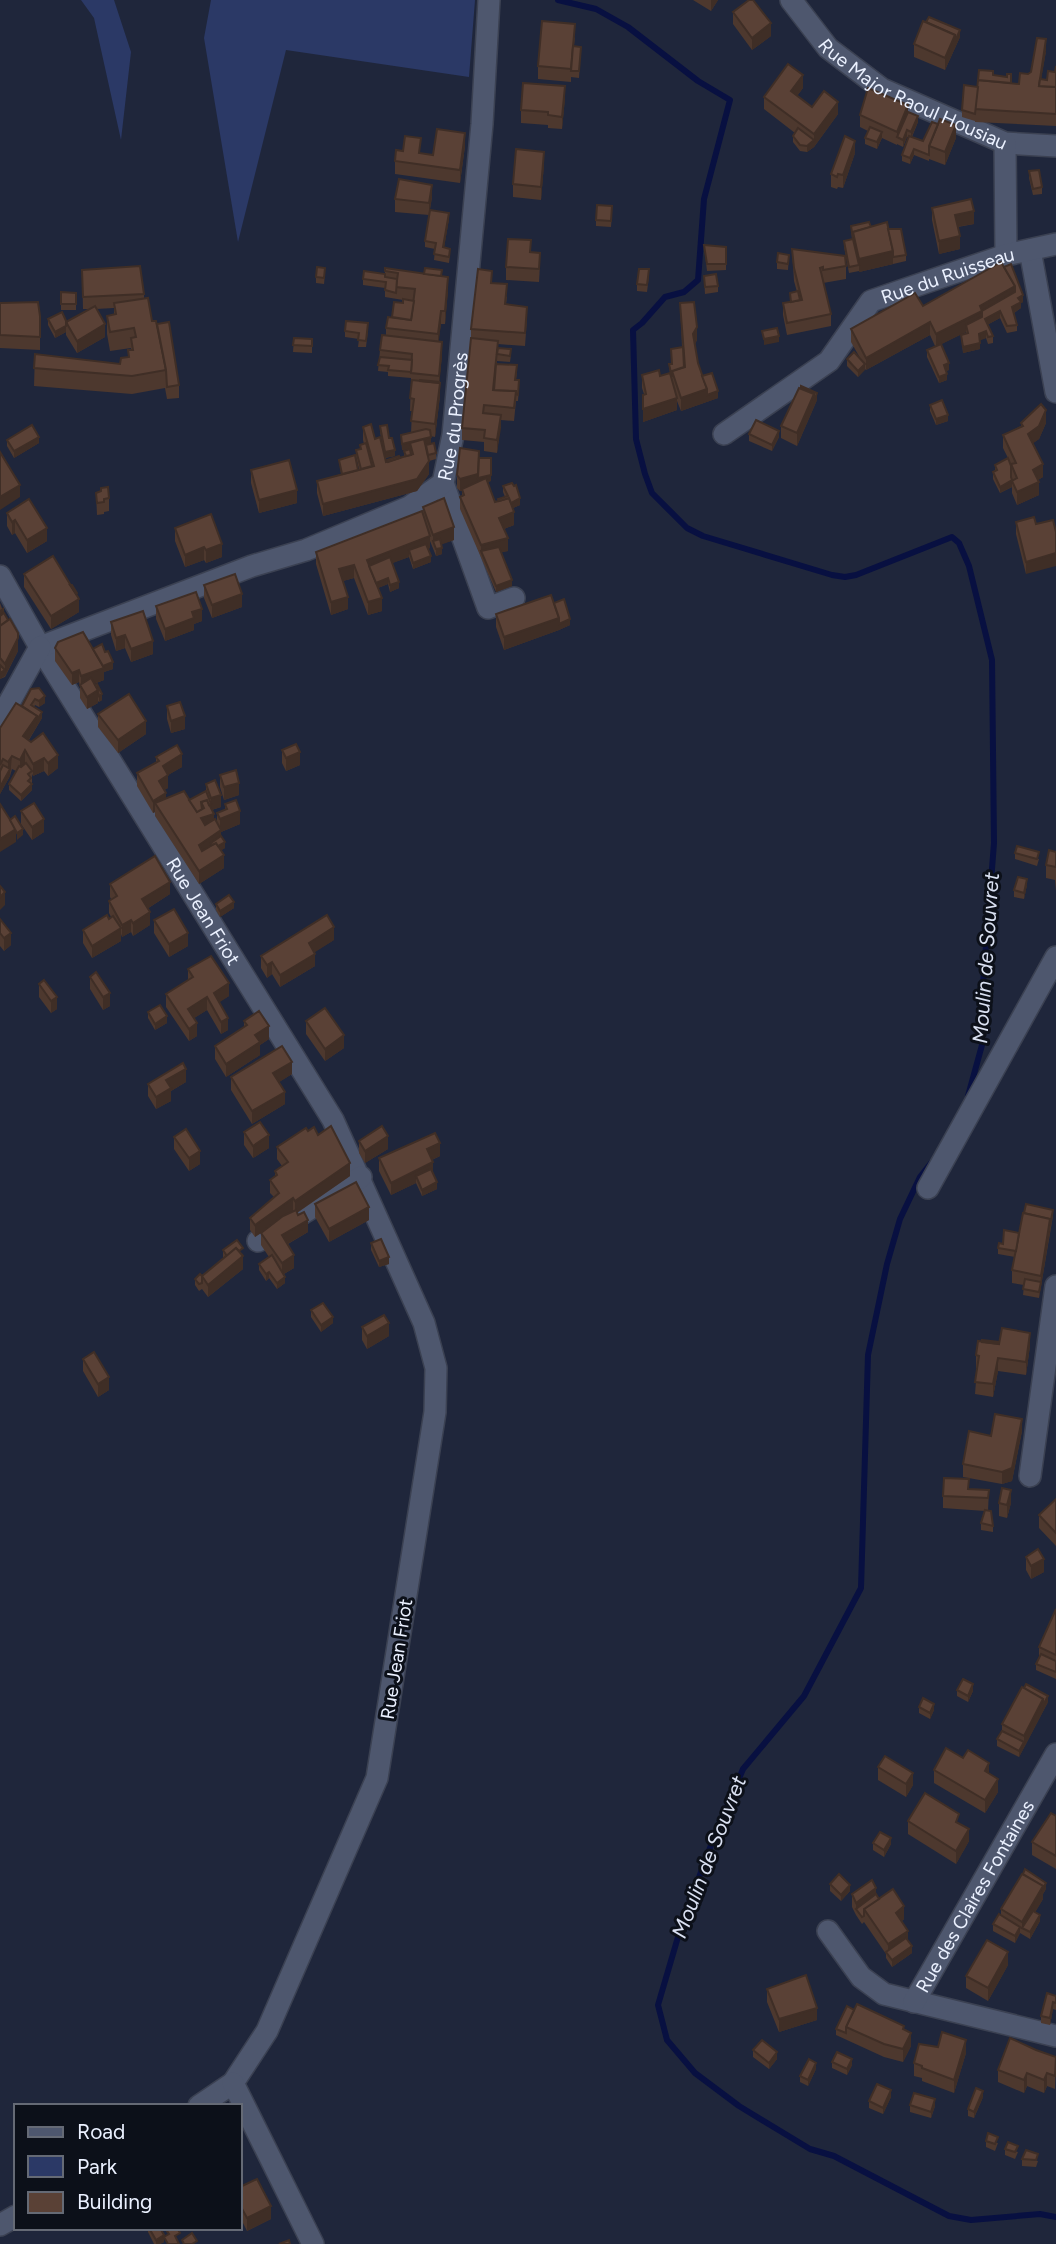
<svg xmlns="http://www.w3.org/2000/svg" width="1056" height="2244" viewBox="0 0 1056 2244" font-family="Figtree,sans-serif">
  <style>
    .green { fill: #2b3966 }
    .lines { fill: none; stroke-linecap: round; stroke-linejoin: round }
    .stream { stroke: #081041; stroke-width: 6 }
    .minor-casing { stroke: #3b4152; stroke-width: 24 }
    .minor { stroke: #4e576e; stroke-width: 21 }
    .wall { fill: #4d382e }
    .shaded-wall { fill: #3f2e26 }
    .building { fill: #5a4136; stroke: #3f2e26; stroke-width: 2 }
    .labels { text-anchor: middle; stroke-width: 6; stroke-linejoin: round; paint-order: stroke }
    .street-label { font-size: 19px; fill: #ebf1ff; stroke: #0c1019 }
    .water-label { font-size: 21px; font-style: italic; fill: #dae1f2; stroke: #0c1019 }
  </style>
  <rect width="100%" height="100%" fill="#1f263b"/>
  <!-- green -->
  <g class="green">
    <polygon points="81,0 114,0 131,52 121,140 94,18"/>
    <polygon points="211,0 475,0 469,77 286,50 238,242 204,38"/>
  </g>
  <g class="lines">
    <!-- stream -->
    <g class="stream">
      <polyline points="558,0 596,9 628,27 698,81 730,100 704,199 698,280 684,292 665,297 642,323 633,330 636,439 645,474 652,493 687,528 703,536 832,575 845,577 856,575 952,537 959,543 969,566 992,660 994,843 982,997 982,1045 968,1096"/>
      <polyline points="931,1163 920,1177 900,1219 887,1264 868,1355 861,1588 804,1696 743,1769 713,1840 683,1920 658,2005 667,2040 695,2073 739,2106 810,2149 834,2156 949,2216 971,2220 1040,2214 1056,2217"/>
    </g>
    <!-- minor casing -->
    <g class="minor-casing">
      <g id="minor">
        <path id="s1" d="M 791,0 L 828,48 L 882,89 L 1005,143 L 1056,146"/>
        <polyline points="1005,143 1006,255"/>
        <polyline points="1030,250 1056,392"/>
        <path id="s2" d="M 724,434 L 829,361 L 871,301 L 1006,255 L 1056,244"/>
        <polyline points="443,483 488,608 514,598"/>
        <path id="s3" d="M 0,576 L 40,647 L 333,1120 L 424,1323 L 436,1368 L 435,1412 L 377,1778 L 267,2031 L 233,2083 L 199,2106"/>
        <path id="s4" d="M 40,647 L 252,566 L 306,550 L 409,507 L 443,483 L 453,435 L 482,124 L 489,0"/>
        <polyline points="0,719 40,647"/>
        <polyline points="928,1188 1056,957"/>
        <polyline points="258,1241 361,1177"/>
        <polyline points="1030,1476 1056,1286"/>
        <polyline points="828,1931 861,1977 884,1994 1056,2036"/>
        <path id="s5" d="M 914,2002 L 1056,1754"/>
        <polyline points="233,2083 313,2244"/>
        <polyline points="0,2225 16,2216"/>
      </g>
    </g>
    <!-- minor -->
    <use href="#minor" class="minor"/>
  </g>
  <!-- wall -->
  <g class="wall">
    <polygon points="693,0 718,0 711,11"/>
    <polygon points="733,12 771,36 752,50 733,24"/>
    <polygon points="575,37 574,46 581,47 579,78 571,77 571,82 538,79 538,66"/>
    <polygon points="960,37 945,70 914,57 914,44"/>
    <polygon points="1046,51 1041,79 1047,80 1055,72 1056,66 1056,126 975,122 975,121 962,117 962,110 978,87 993,75 1011,83 1019,84 1031,72"/>
    <polygon points="803,88 797,96 812,107 838,114 814,147 807,152 800,151 793,142 793,136 795,133 764,109 764,97"/>
    <polygon points="565,98 562,129 548,128 548,125 521,123 521,110"/>
    <polygon points="908,112 918,122 912,137 923,141 956,138 945,165 929,159 929,161 914,155 910,164 902,161 902,155 909,137 907,137 903,147 897,144 897,145 882,138 877,149 865,144 865,138 868,131 860,127 860,115"/>
    <polygon points="465,146 460,183 395,174 395,161 421,154 433,155"/>
    <polygon points="855,153 843,188 838,187 837,189 831,187 831,174"/>
    <polygon points="544,164 541,200 513,197 513,184"/>
    <polygon points="1029,171 1042,187 1042,194 1033,195 1029,178"/>
    <polygon points="432,197 429,215 395,212 395,199"/>
    <polygon points="932,208 974,224 958,227 960,249 939,254 932,220"/>
    <polygon points="612,213 611,227 596,226 596,220"/>
    <polygon points="449,219 444,247 450,255 449,263 434,260 435,249 425,247 425,241"/>
    <polygon points="851,226 888,229 906,255 906,261 859,272 859,271 849,273 844,247 844,241 852,239"/>
    <polygon points="704,245 726,247 726,270 707,271"/>
    <polygon points="792,249 846,266 846,279 823,283 831,314 831,326 787,335 783,315 783,303 790,302 790,293 797,292 794,281"/>
    <polygon points="789,255 788,270 777,269 777,262"/>
    <polygon points="540,265 539,282 506,280 506,267"/>
    <polygon points="385,268 442,276 448,290 445,324 441,324 438,342 442,355 439,383 440,396 435,437 430,436 431,444 436,453 436,459 429,461 429,474 417,491 323,516 317,493 317,481 341,474 339,460 358,470 359,469 356,457 356,450 360,449 360,445 364,444 363,440 363,427 375,439 384,453 380,432 380,426 389,438 395,456 385,458 386,462 387,462 387,460 404,457 404,451 410,449 402,450 401,435 411,433 412,411 410,411 411,378 388,376 388,372 378,371 380,350 386,335 386,328 392,317 403,303 403,300 385,297 385,288 363,285 363,279 385,274"/>
    <polygon points="82,270 144,294 144,299 152,321 179,385 179,398 167,399 165,388 132,394 34,386 35,354 120,364 128,357 131,350 131,348 110,351 107,334 107,316 114,314 114,308 96,309 105,337 77,353 66,335 66,332 55,338 48,325 48,319 67,322 89,309 83,309"/>
    <polygon points="325,274 324,284 316,283 316,277"/>
    <polygon points="649,276 647,292 637,291 637,284"/>
    <polygon points="704,276 718,286 718,292 705,294"/>
    <polygon points="492,283 507,297 506,304 527,319 525,346 498,344 498,348 511,355 510,362 497,361 497,364 517,372 516,380 519,387 518,401 516,401 514,421 501,420 497,453 484,451 484,442 462,440 462,428 471,338 471,329"/>
    <polygon points="61,292 76,293 76,310 61,310"/>
    <polygon points="1023,302 1021,303 1021,308 1014,313 1017,325 1017,331 1007,333 1000,318 987,325 993,336 993,343 988,344 986,338 979,340 980,349 963,353 961,335 966,334 966,332 941,344 949,370 946,371 947,380 939,383 927,357 927,350 935,346 930,335 866,370 865,369 858,377 847,366 847,359 860,358 851,342 851,329 923,306"/>
    <polygon points="0,303 40,316 40,350 0,348"/>
    <polygon points="680,303 697,340 695,344 698,363 702,376 718,398 681,411 677,401 677,410 643,422 644,394 642,388 642,375 660,376 670,374 669,364 672,364 671,349 682,347"/>
    <polygon points="368,330 366,347 358,347 359,339 345,337 345,331"/>
    <polygon points="294,338 312,345 312,353 293,352"/>
    <polygon points="817,400 797,446 781,438 781,426"/>
    <polygon points="930,405 948,421 936,425 930,411"/>
    <polygon points="1021,423 1046,423 1039,439 1033,443 1043,477 1038,480 1039,495 1017,505 1012,493 1012,487 1000,493 993,479 993,472 995,471 995,465 1008,458 1003,448 1003,435 1021,426"/>
    <polygon points="749,434 779,437 772,451 749,441"/>
    <polygon points="7,440 39,443 14,458 7,446"/>
    <polygon points="479,458 491,481 488,482 495,502 498,501 498,499 505,497 503,492 503,486 520,505 513,508 514,525 504,529 508,551 501,552 512,586 496,592 460,509 460,497 462,496 462,491 460,491 457,488 457,475"/>
    <polygon points="251,470 297,503 259,513 251,483"/>
    <polygon points="96,493 109,498 109,511 104,512 104,514 97,515"/>
    <polygon points="423,507 454,540 441,544 442,554 436,556 430,541 430,548 428,549 431,562 413,569 409,557 392,563 399,588 390,592 388,584 378,588 382,611 368,615 354,578 343,581 348,609 331,615 316,564 316,552 423,514"/>
    <polygon points="7,513 47,541 27,553 15,533 12,535 7,526"/>
    <polygon points="1016,522 1036,524 1026,574 1016,534"/>
    <polygon points="175,528 222,557 206,563 204,560 185,567 175,541"/>
    <polygon points="24,574 77,597 79,612 51,629 24,587"/>
    <polygon points="204,585 242,607 212,618 204,598"/>
    <polygon points="0,603 18,651 5,677 0,679"/>
    <polygon points="554,603 570,625 559,630 504,650 496,627 496,614"/>
    <polygon points="156,606 202,621 194,624 194,630 165,641 156,619"/>
    <polygon points="111,622 153,654 131,662 125,648 116,651 111,635"/>
    <polygon points="55,648 93,649 113,669 104,672 104,680 94,684 102,700 99,702 98,701 98,703 87,709 80,698 80,687 79,682 72,685 55,661"/>
    <polygon points="31,689 45,703 39,707 35,705 34,707 42,718 29,740 58,768 48,776 44,771 33,776 32,774 32,790 21,801 9,790 9,784 16,771 12,769 10,776 0,794 0,728 22,706"/>
    <polygon points="167,706 185,729 171,733 167,719"/>
    <polygon points="98,714 146,734 118,753 98,727"/>
    <polygon points="282,750 300,765 286,771 282,763"/>
    <polygon points="156,757 182,767 168,775 168,788 164,790 166,799 189,800 206,791 206,784 221,807 212,810 214,820 217,824 217,813 225,810 225,804 240,824 221,832 221,836 225,848 221,850 224,868 199,884 155,816 155,812 153,813 137,786 137,773 156,762"/>
    <polygon points="220,775 239,795 224,800 220,787"/>
    <polygon points="21,811 44,832 32,840 21,824"/>
    <polygon points="1056,852 1056,891 1055,880 1046,878 1046,865"/>
    <polygon points="1015,853 1039,859 1037,866 1015,859"/>
    <polygon points="110,884 170,894 147,909 150,925 133,936 131,932 122,937 121,934 121,941 92,958 83,943 83,930 111,917 109,913 109,901 111,899 110,897"/>
    <polygon points="1027,885 1024,899 1014,897 1014,890"/>
    <polygon points="216,904 234,908 220,917 216,910"/>
    <polygon points="0,919 11,945 4,951 0,946"/>
    <polygon points="154,920 188,946 169,957 154,933"/>
    <polygon points="334,940 314,952 315,966 280,987 272,974 267,978 261,968 261,956"/>
    <polygon points="188,969 229,996 219,1002 228,1030 221,1034 207,1010 194,1018 197,1036 189,1041 166,1007 166,994 188,980"/>
    <polygon points="90,977 110,1006 103,1010 90,989"/>
    <polygon points="44,980 57,1009 51,1013 39,997 39,984"/>
    <polygon points="148,1012 167,1023 155,1030 148,1018"/>
    <polygon points="244,1021 269,1039 260,1045 260,1055 226,1077 215,1059 215,1046 244,1027"/>
    <polygon points="306,1021 344,1048 325,1061 306,1034"/>
    <polygon points="292,1074 279,1082 285,1104 252,1124 231,1090 231,1077"/>
    <polygon points="186,1082 171,1091 171,1101 156,1109 148,1096 148,1084"/>
    <polygon points="308,1131 318,1135 350,1176 297,1213 308,1232 288,1244 294,1268 284,1274 285,1283 277,1289 269,1278 266,1281 259,1270 259,1264 269,1257 261,1245 261,1233 255,1237 250,1230 250,1218 274,1197 270,1193 270,1180 275,1176 275,1171 282,1166 277,1159 277,1147"/>
    <polygon points="244,1132 269,1148 253,1158 244,1145"/>
    <polygon points="174,1137 200,1164 189,1171 174,1149"/>
    <polygon points="359,1141 388,1149 365,1163 359,1153"/>
    <polygon points="440,1156 432,1160 433,1174 437,1189 422,1196 416,1183 391,1195 379,1171 379,1158"/>
    <polygon points="315,1204 369,1220 329,1242 315,1217"/>
    <polygon points="1053,1216 1039,1298 1023,1295 1024,1285 1012,1283 1012,1270 1015,1257 998,1254 998,1248 1019,1233"/>
    <polygon points="371,1243 389,1264 379,1267 371,1250"/>
    <polygon points="223,1250 243,1254 242,1255 243,1269 208,1297 202,1289 199,1291 195,1285 195,1279 202,1276 224,1258 223,1257"/>
    <polygon points="311,1310 333,1323 321,1332 311,1317"/>
    <polygon points="362,1327 389,1336 367,1349 362,1340"/>
    <polygon points="1030,1346 1026,1375 998,1371 993,1397 975,1394 977,1368 976,1368 976,1355"/>
    <polygon points="83,1359 109,1390 98,1397 83,1371"/>
    <polygon points="1022,1431 1012,1481 1002,1484 963,1477 963,1464"/>
    <polygon points="969,1489 989,1490 988,1511 993,1526 993,1532 981,1530 981,1523 985,1511 943,1508 943,1496"/>
    <polygon points="1056,1499 1056,1546 1039,1528 1039,1515"/>
    <polygon points="999,1503 1011,1503 1007,1518 999,1516"/>
    <polygon points="1026,1557 1044,1572 1031,1579 1026,1570"/>
    <polygon points="1056,1609 1056,1679 1036,1670 1036,1664 1039,1659 1039,1647"/>
    <polygon points="957,1690 973,1691 968,1702 957,1696"/>
    <polygon points="1048,1702 1019,1757 997,1746 997,1739 1002,1731 1002,1724"/>
    <polygon points="919,1707 934,1710 930,1719 919,1713"/>
    <polygon points="878,1767 913,1785 906,1797 878,1780"/>
    <polygon points="934,1770 989,1774 998,1792 985,1813 934,1783"/>
    <polygon points="925,1793 969,1841 956,1864 908,1834 908,1821"/>
    <polygon points="1056,1816 1056,1869 1032,1855 1032,1842"/>
    <polygon points="873,1843 891,1844 884,1857 873,1850"/>
    <polygon points="830,1884 850,1891 841,1901 830,1891"/>
    <polygon points="1046,1889 1043,1894 1043,1899 1035,1912 1040,1921 1030,1939 1020,1933 1015,1943 993,1931 993,1924 1001,1915 1001,1909"/>
    <polygon points="852,1894 876,1894 879,1899 904,1919 902,1921 912,1953 892,1967 886,1958 886,1954 864,1922 862,1924 856,1915 852,1907"/>
    <polygon points="1008,1965 988,2001 966,1988 966,1976"/>
    <polygon points="767,1989 817,2020 779,2032 767,2002"/>
    <polygon points="1056,1996 1056,2010 1053,2009 1050,2025 1041,2023 1041,2016"/>
    <polygon points="847,2006 904,2030 911,2046 903,2062 884,2057 836,2035 836,2029"/>
    <polygon points="938,2047 966,2053 954,2093 922,2081 922,2078 914,2076 914,2063"/>
    <polygon points="753,2050 777,2059 769,2069 753,2057"/>
    <polygon points="1056,2057 1055,2089 1047,2086 1044,2093 1027,2086 1024,2093 998,2082 998,2070"/>
    <polygon points="832,2062 852,2065 847,2075 832,2068"/>
    <polygon points="816,2069 808,2086 800,2082 800,2076"/>
    <polygon points="891,2097 883,2114 869,2108 869,2101"/>
    <polygon points="983,2097 974,2118 968,2116 968,2109"/>
    <polygon points="910,2105 935,2106 931,2118 910,2112"/>
    <polygon points="986,2141 998,2143 995,2151 986,2147"/>
    <polygon points="1005,2149 1018,2152 1015,2159 1005,2155"/>
    <polygon points="1022,2159 1038,2161 1036,2167 1022,2166"/>
    <polygon points="240,2187 271,2219 247,2231 240,2217"/>
    <polygon points="148,2228 160,2228 164,2242 160,2244 154,2244 148,2232"/>
  </g>
  <!-- shaded-wall -->
  <g class="shaded-wall">
    <polygon points="711,0 718,0 711,11"/>
    <polygon points="771,23 771,36 752,50 752,38"/>
    <polygon points="960,30 960,37 945,70 945,58 955,35"/>
    <polygon points="1046,39 1046,51 1039,93 1039,86"/>
    <polygon points="803,75 803,88 791,104 791,91"/>
    <polygon points="565,86 565,98 562,129 562,117"/>
    <polygon points="838,102 838,114 814,147 814,134"/>
    <polygon points="908,105 908,118 897,137 897,145 897,132"/>
    <polygon points="918,116 918,122 911,138 911,132"/>
    <polygon points="956,125 956,138 945,165 945,152"/>
    <polygon points="907,130 907,137 903,147 903,140"/>
    <polygon points="882,132 882,138 877,149 877,142"/>
    <polygon points="465,133 465,146 460,183 460,170"/>
    <polygon points="814,140 814,147 807,152 807,146"/>
    <polygon points="855,141 855,153 843,188 843,175"/>
    <polygon points="914,149 914,155 910,164 910,158"/>
    <polygon points="544,152 544,164 541,200 541,187"/>
    <polygon points="432,185 432,197 429,215 429,203"/>
    <polygon points="974,211 974,224 955,227 955,215"/>
    <polygon points="449,213 449,219 443,254 443,247"/>
    <polygon points="960,236 960,249 939,254 939,241"/>
    <polygon points="893,251 893,264 859,272 859,259"/>
    <polygon points="448,277 448,290 445,324 445,311"/>
    <polygon points="1015,286 1015,298 966,325 966,332 936,347 936,334 980,306"/>
    <polygon points="1023,295 1023,302 1021,303 1021,308 1012,314 1012,307 1018,298"/>
    <polygon points="441,311 441,324 438,347 438,334"/>
    <polygon points="1000,311 1000,318 985,326 985,319"/>
    <polygon points="930,322 930,335 866,370 866,358"/>
    <polygon points="105,324 105,337 77,353 77,341"/>
    <polygon points="66,326 66,332 55,338 55,332"/>
    <polygon points="697,327 697,340 693,347 693,334"/>
    <polygon points="986,331 986,338 979,341 979,334"/>
    <polygon points="779,336 779,342 764,345 764,339"/>
    <polygon points="442,342 442,355 439,388 439,376"/>
    <polygon points="980,343 980,349 963,353 963,347"/>
    <polygon points="949,363 949,370 944,372 944,365"/>
    <polygon points="865,364 865,370 858,377 858,371"/>
    <polygon points="947,374 947,380 939,383 939,377"/>
    <polygon points="440,383 440,396 435,437 435,424"/>
    <polygon points="707,389 718,391 718,398 681,411 681,398"/>
    <polygon points="817,393 817,400 797,446 797,433 814,394"/>
    <polygon points="677,398 677,410 643,422 643,409"/>
    <polygon points="1046,410 1046,423 1039,439 1028,447 1028,434"/>
    <polygon points="501,415 501,428 497,453 497,440"/>
    <polygon points="948,415 948,421 936,425 936,419"/>
    <polygon points="779,431 779,437 772,451 772,445"/>
    <polygon points="39,437 39,443 14,458 14,451"/>
    <polygon points="431,437 431,444 411,448 410,443 410,449 402,450 402,444"/>
    <polygon points="395,450 395,456 385,458 385,452"/>
    <polygon points="479,451 478,478 491,475 491,481 478,484 478,487 460,491 460,479"/>
    <polygon points="429,461 429,474 417,491 323,516 323,504"/>
    <polygon points="1043,464 1043,477 1033,483 1033,470"/>
    <polygon points="1012,481 1012,487 1000,493 1000,487"/>
    <polygon points="1039,482 1039,495 1017,505 1017,492"/>
    <polygon points="20,485 20,497 0,510 0,497"/>
    <polygon points="297,490 297,503 259,513 259,500"/>
    <polygon points="520,498 520,505 502,513 502,506"/>
    <polygon points="514,512 514,525 499,531 499,518"/>
    <polygon points="15,520 15,533 12,535 12,522"/>
    <polygon points="454,527 454,540 435,547 433,541 433,535"/>
    <polygon points="47,528 47,541 27,553 27,540"/>
    <polygon points="430,536 430,548 411,556 409,550 409,557 369,572 367,560"/>
    <polygon points="508,538 508,551 483,557 481,551 481,557 481,545"/>
    <polygon points="222,544 222,557 206,563 206,550"/>
    <polygon points="204,547 204,560 185,567 185,555"/>
    <polygon points="442,548 442,554 436,556 436,549"/>
    <polygon points="1056,553 1056,566 1026,574 1026,562"/>
    <polygon points="431,556 431,562 413,569 413,563"/>
    <polygon points="354,565 354,578 339,582 339,569"/>
    <polygon points="388,578 388,584 373,590 373,584"/>
    <polygon points="512,580 512,586 496,592 496,586"/>
    <polygon points="399,582 399,588 390,592 390,585"/>
    <polygon points="242,594 242,607 212,618 212,605"/>
    <polygon points="348,597 348,609 331,615 331,602"/>
    <polygon points="382,598 382,611 368,615 368,602"/>
    <polygon points="79,599 79,612 51,629 51,616"/>
    <polygon points="4,607 4,620 0,623 0,610"/>
    <polygon points="202,609 202,621 194,624 194,630 165,641 165,629 192,612"/>
    <polygon points="559,618 570,619 570,625 559,630 504,650 504,637"/>
    <polygon points="18,633 18,651 5,676 0,679 0,673 5,670 5,664"/>
    <polygon points="125,635 125,648 116,651 116,638"/>
    <polygon points="153,641 153,654 131,662 131,649"/>
    <polygon points="113,662 113,669 104,672 104,680 82,688 81,686 81,676"/>
    <polygon points="79,670 79,682 72,685 72,673"/>
    <polygon points="98,690 98,703 87,709 87,697"/>
    <polygon points="102,694 102,700 99,702 99,696"/>
    <polygon points="45,696 45,703 39,707 39,701"/>
    <polygon points="42,712 42,718 23,749 23,736 37,716"/>
    <polygon points="185,716 185,729 171,733 171,721"/>
    <polygon points="146,721 146,734 118,753 118,740"/>
    <polygon points="25,750 25,763 20,773 20,760"/>
    <polygon points="300,752 300,765 286,771 286,758"/>
    <polygon points="182,754 182,767 168,775 168,788 159,793 159,781 163,766"/>
    <polygon points="58,755 58,768 48,776 48,763"/>
    <polygon points="12,756 10,776 0,794 0,787 8,774 8,762"/>
    <polygon points="44,758 44,771 33,776 33,764"/>
    <polygon points="239,783 239,795 224,800 224,787"/>
    <polygon points="32,784 32,790 21,801 21,795"/>
    <polygon points="166,793 166,806 155,803 155,812 153,813 153,801"/>
    <polygon points="221,795 221,807 211,810 211,798"/>
    <polygon points="240,811 240,824 221,832 221,842 211,843 211,849 199,857 199,845 220,831 220,819"/>
    <polygon points="214,814 214,826 201,831 197,818"/>
    <polygon points="44,819 44,832 32,840 32,827"/>
    <polygon points="16,829 16,842 0,852 0,839"/>
    <polygon points="23,829 23,835 17,840 17,833"/>
    <polygon points="225,842 225,848 214,855 214,848"/>
    <polygon points="224,855 224,868 199,884 199,871"/>
    <polygon points="1027,879 1027,885 1024,899 1024,893"/>
    <polygon points="170,882 170,894 142,912 142,899"/>
    <polygon points="5,892 5,905 0,910 0,897"/>
    <polygon points="234,902 234,908 220,917 220,911"/>
    <polygon points="150,912 150,925 133,936 133,923"/>
    <polygon points="131,920 131,932 122,937 122,925"/>
    <polygon points="334,927 334,940 309,956 309,943"/>
    <polygon points="121,928 121,941 92,958 92,946"/>
    <polygon points="11,933 11,945 4,951 4,938"/>
    <polygon points="188,933 188,946 169,957 169,944"/>
    <polygon points="315,954 315,966 280,987 280,975"/>
    <polygon points="272,962 272,974 267,978 267,965"/>
    <polygon points="229,983 229,996 214,1006 214,993"/>
    <polygon points="110,993 110,1006 103,1010 103,997"/>
    <polygon points="57,997 57,1009 51,1013 51,1001"/>
    <polygon points="207,997 207,1010 188,1022 188,1009"/>
    <polygon points="167,1016 167,1023 155,1030 155,1024"/>
    <polygon points="228,1018 228,1030 221,1034 221,1022"/>
    <polygon points="197,1023 197,1036 189,1041 189,1029"/>
    <polygon points="269,1026 269,1039 260,1045 260,1055 226,1077 226,1064 255,1035"/>
    <polygon points="344,1035 344,1048 325,1061 325,1049"/>
    <polygon points="292,1062 292,1074 273,1086 273,1073"/>
    <polygon points="186,1069 186,1082 171,1091 171,1101 156,1109 156,1097 166,1080"/>
    <polygon points="285,1092 285,1104 252,1124 252,1111"/>
    <polygon points="269,1135 269,1148 253,1158 253,1146"/>
    <polygon points="388,1136 388,1149 365,1163 365,1151"/>
    <polygon points="440,1143 440,1156 427,1162 427,1149"/>
    <polygon points="200,1151 200,1164 189,1171 189,1158"/>
    <polygon points="433,1162 433,1174 416,1176 416,1183 391,1195 391,1183"/>
    <polygon points="350,1163 350,1176 295,1214 295,1201"/>
    <polygon points="437,1182 437,1189 422,1196 422,1190"/>
    <polygon points="293,1198 293,1211 255,1237 255,1225"/>
    <polygon points="369,1207 369,1220 329,1242 329,1229"/>
    <polygon points="1053,1210 1050,1232 1039,1298 1041,1276"/>
    <polygon points="308,1220 308,1232 282,1247 282,1235"/>
    <polygon points="294,1255 294,1268 282,1275 282,1263"/>
    <polygon points="243,1256 243,1269 208,1297 208,1285"/>
    <polygon points="389,1257 389,1264 379,1267 379,1261"/>
    <polygon points="269,1272 269,1278 266,1281 266,1274"/>
    <polygon points="285,1277 285,1283 277,1289 277,1283"/>
    <polygon points="333,1317 333,1323 321,1332 321,1325"/>
    <polygon points="389,1323 389,1336 367,1349 367,1336"/>
    <polygon points="1030,1333 1030,1346 1026,1375 1026,1362"/>
    <polygon points="998,1358 998,1371 993,1397 993,1384"/>
    <polygon points="109,1377 109,1390 98,1397 98,1384"/>
    <polygon points="1022,1419 1022,1431 1012,1481 1002,1484 1002,1472"/>
    <polygon points="1011,1490 1011,1503 1007,1518 1007,1505"/>
    <polygon points="1044,1559 1044,1572 1031,1579 1031,1566"/>
    <polygon points="973,1684 973,1691 968,1702 968,1696"/>
    <polygon points="1048,1696 1048,1702 1024,1748 1024,1736 1043,1699"/>
    <polygon points="934,1704 934,1710 930,1719 930,1713"/>
    <polygon points="1024,1742 1024,1748 1019,1757 1019,1751"/>
    <polygon points="989,1763 989,1775 985,1771"/>
    <polygon points="913,1773 913,1785 906,1797 906,1784"/>
    <polygon points="998,1779 998,1792 985,1813 985,1800"/>
    <polygon points="969,1829 969,1841 956,1864 956,1851"/>
    <polygon points="891,1838 891,1844 884,1857 884,1850"/>
    <polygon points="1046,1883 1046,1889 1043,1894 1043,1899 1025,1930 1022,1928 1022,1922"/>
    <polygon points="850,1885 850,1891 841,1901 841,1895"/>
    <polygon points="876,1888 876,1901 856,1909 856,1915 856,1903"/>
    <polygon points="904,1906 904,1919 896,1925 896,1913"/>
    <polygon points="1040,1915 1040,1921 1030,1939 1030,1932"/>
    <polygon points="1020,1927 1020,1933 1015,1943 1015,1936"/>
    <polygon points="908,1931 908,1943 888,1954 888,1944"/>
    <polygon points="912,1946 912,1953 892,1967 892,1960"/>
    <polygon points="1008,1952 1008,1965 988,2001 988,1988"/>
    <polygon points="1053,2002 1053,2009 1050,2025 1050,2018"/>
    <polygon points="817,2008 817,2020 779,2032 779,2019"/>
    <polygon points="911,2033 911,2046 903,2062 903,2049"/>
    <polygon points="966,2040 966,2053 954,2093 954,2080"/>
    <polygon points="777,2052 777,2059 769,2069 769,2063"/>
    <polygon points="852,2059 852,2065 847,2075 847,2069"/>
    <polygon points="816,2063 816,2069 808,2086 808,2080"/>
    <polygon points="1027,2073 1027,2086 1024,2093 1024,2080"/>
    <polygon points="1047,2073 1047,2086 1044,2093 1044,2080"/>
    <polygon points="891,2090 891,2097 883,2114 883,2108"/>
    <polygon points="983,2091 983,2097 974,2118 974,2112"/>
    <polygon points="935,2099 935,2106 931,2118 931,2112"/>
    <polygon points="271,2206 271,2219 247,2231 247,2218"/>
    <polygon points="164,2235 164,2242 160,2244 156,2244 156,2240"/>
  </g>
  <!-- building -->
  <g class="building">
    <polygon points="749,0 753,0 771,23 752,38 733,12"/>
    <polygon points="929,17 960,30 955,41 955,35 926,22"/>
    <polygon points="542,21 575,24 571,69 538,66"/>
    <polygon points="923,21 955,35 945,58 914,44"/>
    <polygon points="1037,38 1046,39 1039,86 1056,87 1056,114 975,109 978,80 1019,84 1020,73 1028,74 1031,72"/>
    <polygon points="573,46 581,47 579,71 571,71"/>
    <polygon points="788,64 803,75 791,91 812,107 824,91 838,102 814,134 764,97"/>
    <polygon points="1056,66 1056,87 1039,86 1040,79 1047,80 1048,71 1055,72"/>
    <polygon points="979,70 993,71 993,75 1007,77 1007,74 1011,74 1011,83 978,80"/>
    <polygon points="523,83 565,86 562,117 548,115 548,112 521,110"/>
    <polygon points="964,85 978,87 975,114 962,110"/>
    <polygon points="868,88 908,105 897,132 860,115"/>
    <polygon points="908,112 918,116 911,132 907,130 903,140 897,137"/>
    <polygon points="940,119 956,125 945,152 929,146"/>
    <polygon points="932,122 938,124 929,146 929,155 914,149 910,158 902,155 909,136 923,141"/>
    <polygon points="870,127 882,132 877,142 865,138"/>
    <polygon points="798,128 814,140 807,146 800,145 793,136"/>
    <polygon points="437,129 465,133 460,170 395,161 396,150 403,151 405,136 421,138 419,153 433,155"/>
    <polygon points="845,136 855,141 843,175 838,174 837,177 831,174"/>
    <polygon points="516,149 544,152 541,187 513,184"/>
    <polygon points="1039,170 1042,187 1033,189 1029,171"/>
    <polygon points="399,179 432,185 429,203 395,199"/>
    <polygon points="971,199 974,211 955,215 960,236 939,241 932,208"/>
    <polygon points="597,205 612,206 611,221 596,220"/>
    <polygon points="430,210 449,213 443,247 450,249 449,257 434,254 436,243 425,241"/>
    <polygon points="869,222 871,227 853,232 853,239 851,226"/>
    <polygon points="887,222 893,251 859,259 853,232"/>
    <polygon points="888,229 901,229 906,255 893,257 893,251"/>
    <polygon points="508,239 531,240 530,252 540,253 539,269 506,267"/>
    <polygon points="853,239 859,265 849,267 844,241"/>
    <polygon points="704,245 726,247 726,264 707,264"/>
    <polygon points="792,249 845,256 846,266 823,270 823,267 820,268 831,314 787,323 783,303 802,300 794,268"/>
    <polygon points="778,253 789,255 788,264 777,262"/>
    <polygon points="1001,262 1015,286 980,306 982,311 936,334 930,322 866,358 851,329 915,293 923,306"/>
    <polygon points="1011,264 1023,295 1018,298 1021,302 1012,307 1017,325 1007,326 1000,311 985,319 993,336 988,337 986,331 979,334 980,343 963,347 961,335 968,333 966,325 982,317 982,311 1015,292 1015,286 1004,267"/>
    <polygon points="140,266 144,294 83,297 82,270"/>
    <polygon points="317,267 325,268 324,278 316,277"/>
    <polygon points="385,268 448,277 445,311 441,311 438,334 386,328 388,317 411,320 415,289 396,287 398,273 385,271"/>
    <polygon points="425,268 442,270 441,276 424,274"/>
    <polygon points="478,269 492,271 491,283 507,284 505,304 527,307 525,333 471,329"/>
    <polygon points="639,269 649,269 647,285 637,284"/>
    <polygon points="364,271 385,274 385,277 397,279 396,293 385,290 386,282 363,279"/>
    <polygon points="716,274 718,286 705,287 704,276"/>
    <polygon points="798,291 800,300 791,302 790,293"/>
    <polygon points="61,292 76,293 76,304 61,304"/>
    <polygon points="148,298 152,321 156,321 166,370 132,376 34,368 35,354 120,364 121,358 129,357 128,350 133,350 131,338 136,337 134,328 110,332 107,316 116,314 114,303"/>
    <polygon points="403,299 414,301 411,320 392,317 394,302 403,303"/>
    <polygon points="38,302 40,316 40,337 0,335 0,303"/>
    <polygon points="694,302 697,327 693,334 698,363 707,389 681,398 672,371 685,367 680,303"/>
    <polygon points="95,306 105,324 77,341 66,322"/>
    <polygon points="62,312 67,323 66,322 66,326 55,332 48,319"/>
    <polygon points="346,321 368,323 366,341 358,340 359,333 345,331"/>
    <polygon points="169,322 179,385 167,387 166,370 157,324"/>
    <polygon points="777,328 779,336 764,339 762,331"/>
    <polygon points="382,335 442,342 439,376 411,373 412,354 380,350"/>
    <polygon points="294,338 312,339 312,346 293,345"/>
    <polygon points="471,338 498,341 493,390 516,391 514,408 484,405 483,413 501,415 497,440 484,438 485,430 462,428"/>
    <polygon points="941,344 949,363 944,365 947,374 939,377 927,350"/>
    <polygon points="683,347 684,367 672,371 672,377 669,364 672,364 671,349"/>
    <polygon points="498,348 511,349 510,356 497,354"/>
    <polygon points="854,352 865,364 858,371 847,359"/>
    <polygon points="380,357 412,360 411,372 388,370 389,366 378,365"/>
    <polygon points="496,364 517,365 515,380 519,380 518,395 516,394 516,391 494,390"/>
    <polygon points="659,370 660,376 670,373 677,398 643,409 643,395 646,394 642,375"/>
    <polygon points="712,373 718,391 707,395 707,389 702,376"/>
    <polygon points="412,380 440,383 435,424 411,421 414,399 410,398"/>
    <polygon points="420,380 439,382 439,383 420,381"/>
    <polygon points="801,386 817,393 814,401 814,394 801,388"/>
    <polygon points="799,388 814,394 797,433 781,426"/>
    <polygon points="942,400 948,415 936,419 930,405"/>
    <polygon points="1041,404 1046,410 1039,426 1028,434 1043,464 1033,470 1039,482 1017,492 1012,481 1017,478 1011,464 1016,463 1003,435 1023,426 1021,423"/>
    <polygon points="756,420 779,431 772,445 749,434"/>
    <polygon points="371,424 375,439 380,437 386,462 413,454 410,443 424,439 429,461 417,479 323,504 317,481 374,466 363,427"/>
    <polygon points="32,425 39,437 14,451 7,440"/>
    <polygon points="387,425 389,438 392,438 395,450 385,452 380,426"/>
    <polygon points="426,429 430,430 431,437 402,444 401,435"/>
    <polygon points="366,443 372,466 361,469 356,450 361,449 360,445"/>
    <polygon points="434,443 436,453 428,455 426,445"/>
    <polygon points="460,448 479,451 478,474 460,479 457,475"/>
    <polygon points="410,449 411,455 406,456 404,451"/>
    <polygon points="0,452 20,485 0,497"/>
    <polygon points="355,455 358,470 342,474 339,460"/>
    <polygon points="399,456 400,458 388,462 387,460"/>
    <polygon points="479,458 491,458 491,475 478,478"/>
    <polygon points="1008,458 1011,466 1011,477 1012,480 1000,487 993,472 997,470 995,465"/>
    <polygon points="289,460 297,490 259,500 251,470"/>
    <polygon points="486,478 495,502 509,498 514,512 499,518 508,538 481,545 460,497 464,495 462,489"/>
    <polygon points="512,483 514,486 516,485 520,498 511,503 509,498 499,501 498,499 508,496 503,486"/>
    <polygon points="108,487 109,498 104,499 104,502 97,503 96,493 101,491 101,488"/>
    <polygon points="444,498 454,527 433,535 423,507"/>
    <polygon points="29,499 47,528 27,540 15,520 12,522 7,513"/>
    <polygon points="422,511 430,536 367,560 382,598 368,602 354,565 339,569 348,597 331,602 316,552"/>
    <polygon points="211,514 222,544 206,550 204,547 185,555 175,528"/>
    <polygon points="1034,517 1036,524 1053,520 1056,532 1056,553 1026,562 1016,522"/>
    <polygon points="440,539 442,548 436,549 433,541"/>
    <polygon points="426,544 431,556 413,563 409,550"/>
    <polygon points="499,547 512,580 496,586 481,551"/>
    <polygon points="53,556 79,599 51,616 24,574"/>
    <polygon points="390,557 399,582 390,585 388,578 376,583 369,566"/>
    <polygon points="235,574 242,594 212,605 204,585"/>
    <polygon points="70,585 72,585 77,593 76,594"/>
    <polygon points="196,592 202,609 192,612 194,618 165,629 156,606"/>
    <polygon points="551,595 559,618 504,637 496,614"/>
    <polygon points="564,599 570,619 559,624 559,618 554,603"/>
    <polygon points="143,611 153,641 131,649 125,635 116,638 111,622"/>
    <polygon points="4,613 8,620 0,626 0,616"/>
    <polygon points="10,619 18,633 18,638 5,664 0,658 0,626"/>
    <polygon points="83,632 104,668 81,676 79,670 72,673 55,648 58,642"/>
    <polygon points="102,644 105,652 108,651 113,662 103,666 93,649"/>
    <polygon points="0,665 5,670 0,673"/>
    <polygon points="91,678 98,690 87,697 80,685"/>
    <polygon points="97,684 102,694 99,696 98,690 95,685"/>
    <polygon points="39,688 45,696 39,701 35,699 31,705 42,712 37,720 37,716 22,706 31,689"/>
    <polygon points="129,694 146,721 118,740 98,714"/>
    <polygon points="180,702 185,716 171,721 167,706"/>
    <polygon points="16,703 37,716 23,736 31,742 43,733 58,755 48,763 44,758 33,764 25,750 20,760 12,756 8,762 3,759 0,765 0,728"/>
    <polygon points="296,744 300,752 286,758 282,750"/>
    <polygon points="177,745 182,754 163,766 168,775 159,781 166,793 153,801 137,773 159,761 156,757"/>
    <polygon points="26,763 32,771 28,774 31,778 28,781 32,784 21,795 9,784 19,766 21,767"/>
    <polygon points="3,765 10,769 0,787 0,771"/>
    <polygon points="236,770 239,783 224,787 220,775"/>
    <polygon points="215,780 221,795 211,798 206,784"/>
    <polygon points="184,791 197,812 204,808 201,802 207,800 214,814 201,818 205,825 215,819 221,830 199,845 202,851 216,843 224,855 199,871 155,803"/>
    <polygon points="206,791 211,804 209,805 207,800 201,802 202,809 197,812 189,800"/>
    <polygon points="236,800 240,811 220,819 217,813 227,809 225,804"/>
    <polygon points="34,803 44,819 32,827 21,811"/>
    <polygon points="0,804 16,829 0,839"/>
    <polygon points="15,816 23,829 17,833 10,820"/>
    <polygon points="221,836 225,842 218,846 216,843 212,845 211,843"/>
    <polygon points="1017,846 1039,852 1037,859 1015,853"/>
    <polygon points="1049,850 1056,852 1056,867 1046,865"/>
    <polygon points="155,856 170,882 142,899 150,912 133,923 131,920 122,925 109,901 117,896 110,884"/>
    <polygon points="1018,877 1027,879 1024,893 1014,890"/>
    <polygon points="0,886 5,892 0,897"/>
    <polygon points="229,895 234,902 220,911 216,904"/>
    <polygon points="174,909 188,933 169,944 154,920"/>
    <polygon points="107,915 109,919 113,916 121,928 92,946 83,930"/>
    <polygon points="327,915 334,927 309,943 315,954 280,975 272,962 267,965 261,956"/>
    <polygon points="0,919 11,933 4,938 0,933"/>
    <polygon points="211,956 229,983 214,993 228,1018 221,1022 207,997 188,1009 197,1023 189,1029 166,994 193,977 188,969"/>
    <polygon points="96,972 110,993 103,997 90,977"/>
    <polygon points="44,980 57,997 51,1001 39,984"/>
    <polygon points="160,1005 167,1016 155,1024 148,1012"/>
    <polygon points="325,1008 344,1035 325,1049 306,1021"/>
    <polygon points="259,1011 269,1026 255,1035 260,1042 226,1064 215,1046 247,1025 244,1021"/>
    <polygon points="282,1046 292,1062 273,1073 285,1092 252,1111 231,1077"/>
    <polygon points="183,1063 186,1069 166,1080 171,1088 156,1097 148,1084"/>
    <polygon points="260,1122 269,1135 253,1146 244,1132"/>
    <polygon points="331,1126 350,1163 295,1201 293,1198 255,1225 250,1218 279,1193 270,1180 277,1175 275,1171 288,1162 277,1147 306,1128 308,1131 314,1127 318,1135"/>
    <polygon points="382,1126 388,1136 365,1151 359,1141"/>
    <polygon points="186,1129 200,1151 189,1158 174,1137"/>
    <polygon points="435,1133 440,1143 427,1149 433,1162 391,1183 379,1158"/>
    <polygon points="431,1169 437,1182 422,1190 416,1176"/>
    <polygon points="356,1182 369,1207 329,1229 315,1204"/>
    <polygon points="1026,1204 1053,1210 1050,1225 1050,1219 1024,1213"/>
    <polygon points="296,1210 298,1215 304,1212 308,1220 282,1235 294,1255 282,1263 261,1233 283,1216"/>
    <polygon points="1023,1213 1050,1219 1041,1276 1012,1270"/>
    <polygon points="1004,1230 1019,1233 1016,1251 998,1248 999,1243 1003,1244"/>
    <polygon points="381,1239 389,1257 379,1261 371,1243"/>
    <polygon points="237,1240 243,1248 239,1251 236,1248 227,1256 223,1250"/>
    <polygon points="236,1248 243,1256 208,1285 202,1276"/>
    <polygon points="272,1255 285,1277 277,1283 269,1272 266,1274 259,1264"/>
    <polygon points="200,1274 202,1276 202,1283 199,1284 195,1279"/>
    <polygon points="1025,1279 1041,1282 1039,1292 1023,1289"/>
    <polygon points="323,1303 333,1317 321,1325 311,1310"/>
    <polygon points="384,1315 389,1323 367,1336 362,1327"/>
    <polygon points="1002,1328 1030,1333 1026,1362 998,1358 993,1384 975,1382 979,1356 976,1355 978,1341 999,1344"/>
    <polygon points="982,1340 999,1342 999,1344 982,1342"/>
    <polygon points="94,1352 109,1377 98,1384 83,1359"/>
    <polygon points="995,1414 1022,1419 1012,1468 1002,1472 963,1464 969,1431 991,1436"/>
    <polygon points="944,1478 969,1479 968,1489 989,1490 988,1498 943,1496"/>
    <polygon points="1002,1488 1011,1490 1007,1505 999,1503"/>
    <polygon points="1056,1499 1056,1533 1039,1515"/>
    <polygon points="985,1510 991,1511 993,1526 981,1523"/>
    <polygon points="1038,1549 1044,1559 1031,1566 1026,1557"/>
    <polygon points="1056,1609 1056,1655 1039,1647"/>
    <polygon points="1041,1654 1056,1661 1056,1672 1036,1664"/>
    <polygon points="963,1679 973,1684 968,1696 957,1690"/>
    <polygon points="1026,1684 1048,1696 1043,1705 1043,1699 1024,1688"/>
    <polygon points="1022,1687 1043,1699 1024,1736 1002,1724"/>
    <polygon points="923,1698 934,1704 930,1713 919,1707"/>
    <polygon points="1002,1731 1024,1742 1019,1751 997,1739"/>
    <polygon points="946,1748 963,1758 968,1750 989,1763 985,1771 998,1779 985,1800 934,1770"/>
    <polygon points="885,1756 913,1773 906,1784 878,1767"/>
    <polygon points="925,1793 959,1814 956,1822 969,1829 956,1851 908,1821"/>
    <polygon points="1051,1813 1056,1816 1056,1856 1032,1842"/>
    <polygon points="880,1832 891,1838 884,1850 873,1843"/>
    <polygon points="1025,1869 1046,1883 1043,1888 1043,1886 1023,1874"/>
    <polygon points="839,1874 850,1885 841,1895 830,1884"/>
    <polygon points="1022,1874 1043,1886 1022,1922 1001,1909"/>
    <polygon points="872,1880 876,1888 856,1903 852,1894"/>
    <polygon points="893,1889 904,1906 896,1913 908,1931 888,1944 864,1909"/>
    <polygon points="876,1894 879,1899 864,1909 864,1916 862,1917 856,1909"/>
    <polygon points="1033,1911 1040,1915 1030,1932 1022,1928"/>
    <polygon points="999,1914 1020,1927 1015,1936 993,1924"/>
    <polygon points="906,1938 912,1946 892,1960 886,1952"/>
    <polygon points="987,1940 1008,1952 988,1988 966,1976"/>
    <polygon points="806,1975 817,2008 779,2019 767,1989"/>
    <polygon points="1047,1993 1056,1996 1056,2003 1053,2002 1050,2018 1041,2016"/>
    <polygon points="857,2004 904,2026 903,2029 911,2033 903,2049 884,2044 846,2027"/>
    <polygon points="847,2006 854,2010 846,2027 846,2033 836,2029"/>
    <polygon points="942,2032 966,2040 954,2080 922,2068 922,2066 914,2063 919,2044 938,2047"/>
    <polygon points="1010,2038 1036,2050 1056,2057 1055,2076 1047,2073 1044,2080 1027,2073 1024,2080 998,2070"/>
    <polygon points="762,2040 777,2052 769,2063 753,2050"/>
    <polygon points="837,2052 852,2059 847,2069 832,2062"/>
    <polygon points="809,2059 816,2063 808,2080 800,2076"/>
    <polygon points="877,2084 891,2090 883,2108 869,2101"/>
    <polygon points="976,2088 983,2091 974,2112 968,2109"/>
    <polygon points="914,2093 935,2099 931,2112 910,2105"/>
    <polygon points="988,2133 998,2137 995,2144 986,2141"/>
    <polygon points="1008,2142 1018,2146 1015,2152 1005,2149"/>
    <polygon points="1026,2150 1038,2154 1036,2160 1022,2159"/>
    <polygon points="257,2179 271,2206 247,2218 240,2205 240,2187"/>
    <polygon points="149,2228 160,2228 164,2235 156,2240"/>
    <polygon points="172,2228 177,2228 180,2233 175,2236 179,2244 168,2244 164,2237 169,2234 167,2231"/>
    <polygon points="192,2233 197,2241 192,2244 184,2244 182,2240"/>
    <polygon points="289,2240 290,2244 279,2244"/>
  </g>
  <g class="labels">
    <!-- street labels -->
    <g class="street-label">
      <text dy="7" stroke="none"><textPath href="#s1" startOffset="158">Rue Major Raoul Housiau</textPath></text>
      <text dy="7" stroke="none"><textPath href="#s2" startOffset="282">Rue du Ruisseau</textPath></text>
      <text dy="7" stroke="none"><textPath href="#s4" startOffset="504">Rue du Progrès</textPath></text>
      <text dy="7" stroke="none"><textPath href="#s3" startOffset="392">Rue Jean Friot</textPath></text>
      <text transform="translate(396 1659) rotate(-81)" y="7">Rue Jean Friot</text>
      <text dy="7" stroke="none"><textPath href="#s5" startOffset="122">Rue des Claires Fontaines</textPath></text>
    </g>
    <!-- water labels -->
    <g class="water-label">
      <text transform="translate(986 958) rotate(-86)" y="7">Moulin de Souvret</text>
      <text transform="translate(709 1857) rotate(-69)" y="7">Moulin de Souvret</text>
    </g>
  </g>
  <!-- legend -->
  <rect x="14" y="2104" width="228" height="126" fill="#0c1019" stroke="#656a75" stroke-width="2"/>
  <rect x="28" y="2127" width="35" height="10" fill="#4e576e" stroke="#656a75" stroke-width="2"/>
  <text x="77" y="2139" font-size="21" fill="#ebf1ff">Road</text>
  <rect x="28" y="2156" width="35" height="21" fill="#2b3966" stroke="#656a75" stroke-width="2"/>
  <text x="77" y="2174" font-size="21" fill="#ebf1ff">Park</text>
  <rect x="28" y="2192" width="35" height="21" fill="#5a4136" stroke="#656a75" stroke-width="2"/>
  <text x="77" y="2209" font-size="21" fill="#ebf1ff">Building</text>
</svg>
